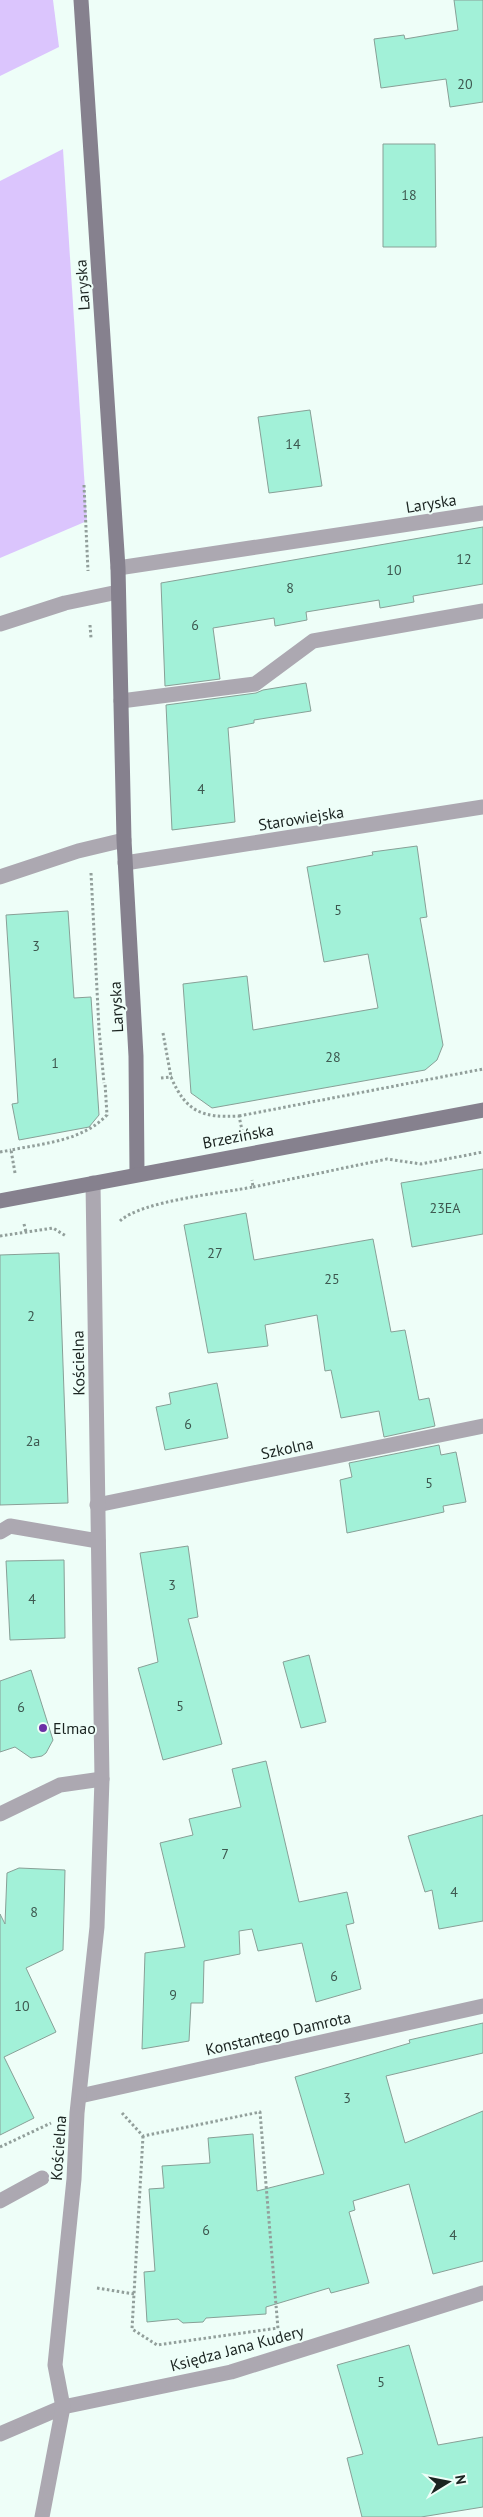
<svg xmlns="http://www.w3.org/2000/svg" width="483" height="2517" viewBox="0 0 483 2517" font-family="'PT Sans',sans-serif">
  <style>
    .green { fill: #dbc5fd }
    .building { fill: #a2f1d8; stroke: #88a097 }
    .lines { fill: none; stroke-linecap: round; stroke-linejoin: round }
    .path { stroke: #929f9b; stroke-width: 3; stroke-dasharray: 2.5 2.5; stroke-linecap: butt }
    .lane { stroke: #aca8b1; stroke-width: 15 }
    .street { stroke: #aca8b1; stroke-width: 15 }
    .secondary { stroke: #86818e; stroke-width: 15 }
    .poi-dot { fill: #6b2fa5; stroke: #eefef8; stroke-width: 2 }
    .labels { text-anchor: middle; stroke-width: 4; stroke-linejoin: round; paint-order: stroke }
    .number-label { font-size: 14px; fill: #3d574f }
    .street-label { font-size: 16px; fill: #1b2421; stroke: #eefef8 }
    .poi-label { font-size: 16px; fill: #1b2421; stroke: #eefef8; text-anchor: start }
  </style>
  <rect width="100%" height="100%" fill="#eefef8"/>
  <!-- green -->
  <g class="green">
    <polygon points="0,0 53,0 59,47 0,76"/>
    <polygon points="63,149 87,521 0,558 0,181"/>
  </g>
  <!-- building -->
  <g class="building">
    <polygon points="454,0 483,0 483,102 450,107 446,79 381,88 374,39 404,35 405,39 458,30"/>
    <polygon points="383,144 435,144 436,247 383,247"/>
    <polygon points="310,410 322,486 269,493 258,417"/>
    <polygon points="483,527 483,584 413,596 414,602 380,608 379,600 306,612 307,620 275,626 274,618 213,628 220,679 165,686 161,583"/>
    <polygon points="306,683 311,711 254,720 254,723 228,728 235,822 172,830 166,705 256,693 263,690"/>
    <polygon points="417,846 427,917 420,918 443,1045 437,1060 425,1070 212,1108 191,1093 183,984 247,976 253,1030 378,1008 368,954 324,962 307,867 373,855 372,852"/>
    <polygon points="68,911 74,998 91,997 99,1115 89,1127 19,1140 12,1104 18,1103 6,915"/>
    <polygon points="483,1169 483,1234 412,1247 401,1183"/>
    <polygon points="246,1213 254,1260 373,1239 391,1332 405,1330 419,1400 429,1398 435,1426 384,1437 379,1411 341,1418 331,1370 325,1371 317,1315 265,1325 268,1346 208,1353 184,1225"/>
    <polygon points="59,1253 68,1503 0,1505 0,1255"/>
    <polygon points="217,1383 228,1438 165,1450 156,1407 171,1404 169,1393"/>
    <polygon points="439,1445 441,1455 456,1452 466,1502 443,1506 444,1512 347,1533 340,1480 352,1477 349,1463"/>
    <polygon points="188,1546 198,1617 188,1619 222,1744 163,1760 138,1668 158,1662 140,1553"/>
    <polygon points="64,1560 65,1638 10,1640 6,1561"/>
    <polygon points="309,1655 326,1722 301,1728 283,1662"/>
    <polygon points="31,1670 53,1740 46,1753 42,1756 31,1758 15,1747 0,1752 0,1681"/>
    <polygon points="266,1761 299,1902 347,1892 354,1923 346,1925 361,1989 316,2002 302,1943 258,1951 252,1929 239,1931 240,1954 204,1961 203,2003 191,2003 189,2041 142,2049 145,1953 185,1947 160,1843 193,1835 189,1819 241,1807 232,1769"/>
    <polygon points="483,1815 483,1921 439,1929 432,1890 425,1892 408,1836"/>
    <polygon points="19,1868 65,1870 63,1950 26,1968 56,2032 4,2057 34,2118 0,2135 0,1914 5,1924 7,1873"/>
    <polygon points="483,2023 483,2053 386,2076 405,2143 483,2111 483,2261 433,2274 409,2184 353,2201 355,2210 349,2212 369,2283 331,2293 329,2288 266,2307 266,2314 206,2318 203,2322 183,2323 178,2319 147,2322 144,2272 155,2271 149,2189 164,2188 162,2166 210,2163 208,2138 253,2134 257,2191 324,2174 295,2077 410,2043 409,2040"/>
    <polygon points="409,2345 438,2445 483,2437 483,2507 421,2517 362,2517 347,2458 363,2454 337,2365"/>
  </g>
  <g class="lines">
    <!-- path -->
    <g class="path">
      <polyline points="84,485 88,571"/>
      <polyline points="90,625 91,638"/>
      <polyline points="91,873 99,1029 104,1083"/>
      <polyline points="163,1033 171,1077"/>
      <path d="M 161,1078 L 171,1077 C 186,1112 202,1118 239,1116 L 242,1130"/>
      <polyline points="239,1116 483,1069"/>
      <polyline points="0,1152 11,1150"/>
      <path d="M 15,1173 L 11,1150 C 45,1143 82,1141 107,1115 L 105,1083"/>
      <polyline points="253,1187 387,1159 421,1164 483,1152"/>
      <path d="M 120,1221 C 141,1201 222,1193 253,1187 L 252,1180"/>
      <polyline points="24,1224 26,1232"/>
      <polyline points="0,1236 53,1228 66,1236"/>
      <polyline points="122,2113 143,2136 260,2112 278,2329"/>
      <polyline points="143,2136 132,2329 157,2345 278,2328"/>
      <polyline points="0,2147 51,2123"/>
      <polyline points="97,2288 134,2294"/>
    </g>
    <!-- lane -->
    <g class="lane">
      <polyline points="118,568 483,513"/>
      <polyline points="121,701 255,684 313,641 483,611"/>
      <polyline points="0,2201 42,2178"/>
    </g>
    <!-- street -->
    <g class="street">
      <polyline points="0,624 65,603 118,592"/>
      <polyline points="125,863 483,807"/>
      <polyline points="0,877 78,851 124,840"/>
      <polyline points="97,1505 483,1426"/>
      <polyline points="0,1532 10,1526 98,1541"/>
      <polyline points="0,1814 60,1785 102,1779"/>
      <polyline points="80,2096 483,2006"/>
      <polyline points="0,2434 63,2407 231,2372 483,2293"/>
      <polyline points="42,2517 63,2407 55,2365 74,2179 77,2113 97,1927 102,1779 93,1183"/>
    </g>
    <!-- secondary -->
    <g class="secondary">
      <polyline points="81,0 118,568 124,840 136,1056 137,1173"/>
      <polyline points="0,1201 483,1110"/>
    </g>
  </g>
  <!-- markers -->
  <circle class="poi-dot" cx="43" cy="1728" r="5"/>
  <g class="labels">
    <!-- number labels -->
    <g class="number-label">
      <text x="465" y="89">20</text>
      <text x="409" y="200">18</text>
      <text x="293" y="449">14</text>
      <text x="464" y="564">12</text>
      <text x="394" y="575">10</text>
      <text x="290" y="593">8</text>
      <text x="195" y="630">6</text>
      <text x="201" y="794">4</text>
      <text x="338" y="915">5</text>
      <text x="36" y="951">3</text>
      <text x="333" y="1062">28</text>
      <text x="55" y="1068">1</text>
      <text x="445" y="1213">23EA</text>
      <text x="215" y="1258">27</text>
      <text x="332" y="1284">25</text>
      <text x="31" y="1321">2</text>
      <text x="188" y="1429">6</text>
      <text x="33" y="1446">2a</text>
      <text x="429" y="1488">5</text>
      <text x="172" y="1590">3</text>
      <text x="32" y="1604">4</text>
      <text x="180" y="1711">5</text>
      <text x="21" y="1712">6</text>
      <text x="225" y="1859">7</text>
      <text x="454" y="1897">4</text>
      <text x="34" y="1917">8</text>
      <text x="334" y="1981">6</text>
      <text x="173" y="2000">9</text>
      <text x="22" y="2011">10</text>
      <text x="347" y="2103">3</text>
      <text x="206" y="2235">6</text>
      <text x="453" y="2240">4</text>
      <text x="381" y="2387">5</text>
    </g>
    <!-- street labels -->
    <g class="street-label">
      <text transform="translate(82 285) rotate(-94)" y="6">Laryska</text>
      <text transform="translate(431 503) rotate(-9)" y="6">Laryska</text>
      <text transform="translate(301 818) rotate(-9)" y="6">Starowiejska</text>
      <text transform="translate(116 1007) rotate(-93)" y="6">Laryska</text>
      <text transform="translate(238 1136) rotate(-11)" y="6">Brzezińska</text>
      <text transform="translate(78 1363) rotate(-91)" y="6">Kościelna</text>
      <text transform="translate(287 1448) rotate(-12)" y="6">Szkolna</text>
      <text transform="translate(278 2033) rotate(-13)" y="6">Konstantego Damrota</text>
      <text transform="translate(58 2148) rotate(-86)" y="6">Kościelna</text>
      <text transform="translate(237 2348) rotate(-15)" y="6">Księdza Jana Kudery</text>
    </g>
    <!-- poi labels -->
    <g class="poi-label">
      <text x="53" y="1734">Elmao</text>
    </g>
  </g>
  <!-- north arrow -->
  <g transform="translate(448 2482) rotate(80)" stroke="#eefef8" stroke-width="4" paint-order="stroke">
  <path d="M0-4L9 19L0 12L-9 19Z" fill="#1b2421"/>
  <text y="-8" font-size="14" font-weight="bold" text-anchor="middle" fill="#1b2421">N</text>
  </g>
</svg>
